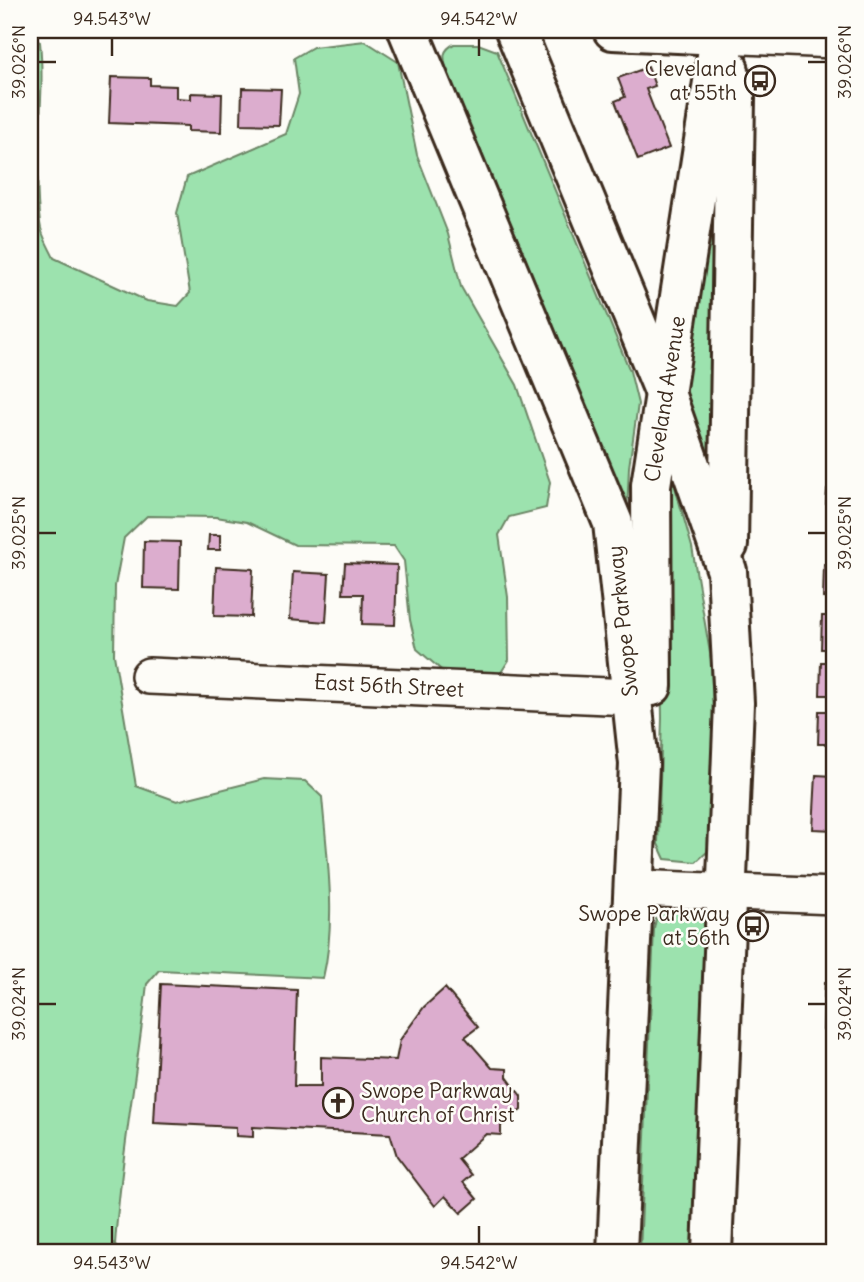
<svg xmlns="http://www.w3.org/2000/svg" width="864" height="1282" viewBox="0 0 864 1282" font-family="Delius,sans-serif">
  <style>
    .green { fill: #9ce2ae; stroke: #6c8666; stroke-width: 2 }
    .building { fill: #dcadce; stroke: #3b2a1e; stroke-width: 2 }
    .lines { fill: none; stroke-linecap: round; stroke-linejoin: round }
    .minor-casing { stroke: #3b2a1e; stroke-width: 40 }
    .secondary-casing { stroke: #3b2a1e; stroke-width: 44 }
    .minor { stroke: #fdfcf7; stroke-width: 35 }
    .secondary { stroke: #fdfcf7; stroke-width: 38 }
    .ticks { fill: none; stroke: #3b2a1e; stroke-width: 2.5 }
    .labels { text-anchor: middle; stroke-width: 5; stroke-linejoin: round; paint-order: stroke }
    .poi-label { font-size: 21px; fill: #3b2a1e; stroke: #fdfcf7; text-anchor: end }
    .street-label { font-size: 21px; fill: #3b2a1e; stroke: #fdfcf7 }
    .neatline { fill: none; stroke: #3b2a1e; stroke-width: 2.5 }
    .ticks-label { font-size: 18px; text-anchor: middle; fill: #3b2a1e }
  </style>
  <rect width="100%" height="100%" fill="#fdfcf7"/>
  <filter id="ink" filterUnits="userSpaceOnUse"><feTurbulence type="fractalNoise" baseFrequency=".0143" numOctaves="2"/><feDisplacementMap in="SourceGraphic" scale="14" xChannelSelector="R" yChannelSelector="G"/><feConvolveMatrix kernelMatrix="1 2 1 2 8 2 1 2 1" color-interpolation-filters="sRGB"/></filter>
  <g filter="url(#ink)">
    <!-- green -->
    <g class="green">
      <path d="M 30,38 L 40,42 C 46,102 32,163 40,223 C 41,235 49,247 54,258 L 147,301 L 178,306 L 190,293 L 177,213 L 187,177 L 286,134 L 299,94 L 294,58 L 313,47 L 365,41 L 398,62 L 417,155 L 448,234 L 461,287 L 517,385 L 550,482 L 546,508 L 509,517 L 499,535 L 508,597 L 509,660 L 498,677 L 446,674 L 417,649 L 410,620 L 404,561 L 394,546 L 295,545 L 247,522 L 216,517 L 147,516 L 124,538 L 115,586 L 114,655 L 136,786 L 177,801 L 264,779 L 305,781 L 322,797 C 327,857 337,919 323,978 L 159,970 L 147,984 C 137,1071 121,1157 115,1244 L 119,1252 L 30,1252 Z"/>
      <path d="M 454,44 L 478,44 L 497,51 L 630,371 L 638,404 L 629,467 L 626,535 L 582,395 L 446,68 C 443,56 443,50 454,44 Z"/>
      <polygon points="716,199 710,464 677,382 709,201"/>
      <polygon points="671,473 692,547 711,659 714,746 710,841 707,852 696,862 665,859 658,844 662,718 659,521"/>
      <polygon points="668,909 696,911 706,923 691,1252 640,1252 654,929 656,919"/>
    </g>
    <!-- building -->
    <g class="building">
      <polygon points="648,67 655,86 646,89 669,148 638,160 615,101 625,97 618,78"/>
      <polygon points="111,77 150,78 150,85 176,86 176,98 191,99 191,93 222,94 221,132 188,131 188,126 109,123"/>
      <polygon points="242,88 281,89 279,125 241,124"/>
      <polygon points="832,473 834,505 826,504 827,490 831,490"/>
      <polygon points="209,535 220,535 220,550 208,550"/>
      <polygon points="144,541 180,542 179,589 143,588"/>
      <polygon points="345,563 397,565 395,625 362,624 363,594 343,594"/>
      <polygon points="824,565 834,566 834,599 823,598"/>
      <polygon points="216,567 253,569 251,617 214,616"/>
      <polygon points="293,572 329,574 326,622 290,619"/>
      <polygon points="822,616 834,616 834,649 821,649"/>
      <polygon points="821,662 834,662 834,695 820,695"/>
      <polygon points="819,711 834,711 834,744 818,744"/>
      <polygon points="816,775 834,776 834,830 813,829"/>
      <polygon points="825,982 834,982 834,1030 823,1030"/>
      <polygon points="161,984 297,990 294,1086 321,1086 321,1057 396,1060 400,1040 424,1007 445,988 478,1027 465,1037 492,1068 507,1069 507,1077 521,1096 521,1110 501,1126 501,1135 486,1134 458,1159 471,1175 463,1182 477,1199 461,1213 445,1196 435,1206 397,1156 390,1134 253,1127 253,1137 236,1136 236,1127 154,1123"/>
    </g>
    <g class="lines">
      <!-- minor casing -->
      <g class="minor-casing">
        <g id="minor">
          <polyline points="721,35 834,40"/>
          <polyline points="149,676 630,697"/>
          <polyline points="634,888 834,896"/>
        </g>
      </g>
      <!-- secondary casing -->
      <g class="secondary-casing">
        <g id="secondary">
          <polyline points="408,30 613,523 639,764 617,1252"/>
          <polyline points="515,30 665,393 727,571 734,703 712,1252"/>
          <polyline points="613,30 721,35"/>
          <polyline points="728,545 735,98 728,67"/>
          <polyline points="652,686 651,485 721,30"/>
        </g>
      </g>
      <!-- minor -->
      <use href="#minor" class="minor"/>
      <!-- secondary -->
      <use href="#secondary" class="secondary"/>
    </g>
  </g>
  <!-- ticks -->
  <path class="ticks" d="M 112,38 L 112,56M 479,38 L 479,56M 38,62 L 56,62M 808,62 L 826,62M 38,533 L 56,533M 808,533 L 826,533M 38,1004 L 56,1004M 808,1004 L 826,1004M 112,1226 L 112,1244M 479,1226 L 479,1244"/>
  <!-- icons -->
  <defs>
    <g id="bus-ring" transform="scale(1.575)"><circle r="9.5" fill="#fdfcf7" stroke="#3b2a1e" stroke-width="1.5"/><path d="M-5-6H5V4H4V6H2V4H-2V6H-4V4H-5ZM-3.5-4V0h7V-4ZM-3.5 1.2v1.5H-2V1.2ZM2 1.2v1.5H3.5V1.2Z" fill="#3b2a1e"/></g>
    <g id="church-ring" transform="scale(1.575)"><circle r="9.5" fill="#fdfcf7" stroke="#3b2a1e" stroke-width="1.5"/><path d="M-1.2-6h2.4v3.5h3.3v2.4h-3.3V6h-2.4V-.1h-3.3v-2.4h3.3Z" fill="#3b2a1e"/></g>
  </defs>
  <g fill-rule="evenodd">
    <use href="#bus-ring" x="760" y="81"/>
    <use href="#bus-ring" x="753" y="926"/>
    <use href="#church-ring" x="338" y="1103"/>
  </g>
  <g class="labels">
    <!-- poi labels -->
    <g class="poi-label">
      <text x="737" y="76">Cleveland<tspan x="737" dy="24">at 55th</tspan></text>
      <text x="730" y="921">Swope Parkway<tspan x="730" dy="24">at 56th</tspan></text>
      <text x="361" y="1098" text-anchor="start">Swope Parkway<tspan x="361" dy="24">Church of Christ</tspan></text>
    </g>
    <!-- street labels -->
    <g class="street-label">
      <text transform="translate(665 399) rotate(-81)" y="7">Cleveland Avenue</text>
      <text transform="translate(623 621) rotate(-96)" y="7">Swope Parkway</text>
      <text transform="translate(389 686) rotate(3)" y="7">East 56th Street</text>
    </g>
  </g>
  <!-- margin -->
  <rect width="864" height="1282" fill="none" stroke="#fdfcf7" stroke-width="77"/>
  <rect x="38" y="38" width="788" height="1206" class="neatline"/>
  <g class="ticks-label">
    <text x="112" y="25">94.543°W</text>
    <text x="479" y="25">94.542°W</text>
    <text transform="translate(19 62) rotate(-90)" y="6">39.026°N</text>
    <text transform="translate(845 62) rotate(-90)" y="6">39.026°N</text>
    <text transform="translate(19 533) rotate(-90)" y="6">39.025°N</text>
    <text transform="translate(845 533) rotate(-90)" y="6">39.025°N</text>
    <text transform="translate(19 1004) rotate(-90)" y="6">39.024°N</text>
    <text transform="translate(845 1004) rotate(-90)" y="6">39.024°N</text>
    <text x="112" y="1269">94.543°W</text>
    <text x="479" y="1269">94.542°W</text>
  </g>
</svg>
